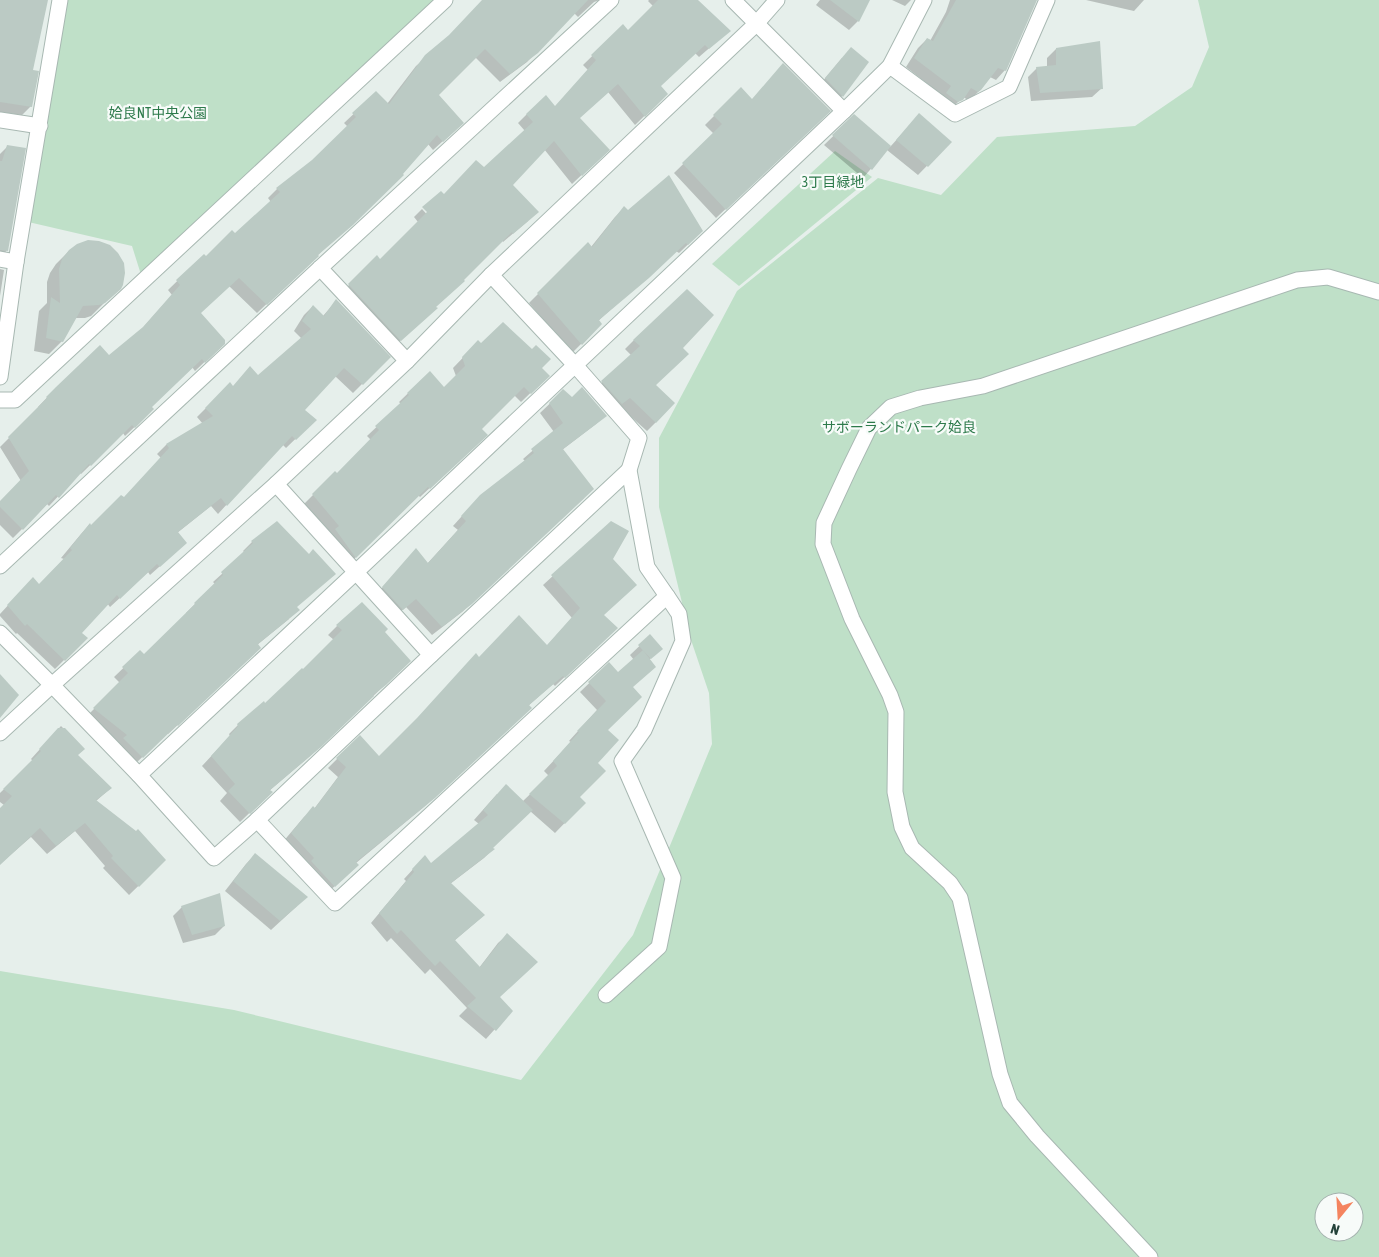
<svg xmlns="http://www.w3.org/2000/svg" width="1379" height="1257" viewBox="0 0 1379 1257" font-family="'Asap Condensed','Noto Sans JP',sans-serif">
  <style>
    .green { fill: #bfe0c8; fill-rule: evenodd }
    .shadow { fill: #0003 }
    .building { fill: #bbcac4 }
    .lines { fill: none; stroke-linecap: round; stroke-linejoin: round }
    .minor-casing { stroke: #a8b8b2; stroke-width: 17 }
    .minor { stroke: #fff; stroke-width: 15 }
    .labels { text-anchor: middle; stroke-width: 4.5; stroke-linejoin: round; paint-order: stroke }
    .park-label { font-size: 14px; fill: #2d7a4b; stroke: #f7fbf9 }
  </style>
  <rect width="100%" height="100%" fill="#e6efeb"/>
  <!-- green -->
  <g class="green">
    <polygon points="60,0 437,0 143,281 132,246 24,221"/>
    <path d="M 1198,0 L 1379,0 L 1379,1257 L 0,1257 L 0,971 L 234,1010 L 521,1080 L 633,935 L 712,744 L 709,693 L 691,640 L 659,507 L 659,438 L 737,291 L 878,178 L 941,195 L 997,137 L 1135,126 L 1192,87 L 1209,47 ZM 1324,1202 L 1354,1202 L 1354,1232 L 1324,1232 Z"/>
    <polygon points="835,151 872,177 739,286 712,264"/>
  </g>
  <!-- shadow -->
  <g class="shadow">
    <polygon points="0,0 47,0 31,71 31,106 22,115 0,112"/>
    <polygon points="484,0 600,0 594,2 578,17 574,13 527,62 500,82 475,57 437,95 453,132 433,150 428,144 308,265 257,313 229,286 199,314 216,351 195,371 192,367 150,407 144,418 125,436 123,433 81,474 80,473 49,506 47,504 13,538 0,525 0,502 21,481 0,447 39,408 38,407 57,387 109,357 140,331 172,295 168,290 204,255 206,258 235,235 271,202 268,198 277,189 313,161 348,127 344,123 376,93 387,104 416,66 448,38"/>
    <polygon points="649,0 696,0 729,31 699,57 695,53 660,86 667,94 635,125 608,92 579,118 608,150 572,184 544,149 511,185 528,221 503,242 502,240 435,307 427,317 391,349 340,294 377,257 380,261 418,222 414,217 422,209 430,218 444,195 484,169 525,131 518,123 527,114 555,107 588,70 583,65 623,26 628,32 653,6 648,1"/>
    <polygon points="820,0 869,0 858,21 849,30 816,5"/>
    <polygon points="892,0 911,0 905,6"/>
    <polygon points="950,0 1035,0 1005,70 996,80 990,77 981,89 971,99 968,100 963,97 952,108 943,96 906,67 918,48 927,39 930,41 946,12"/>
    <polygon points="1086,0 1144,0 1134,11"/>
    <polygon points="1056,49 1102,88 1092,97 1031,101 1028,77 1037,68 1047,67 1047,58"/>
    <polygon points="842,58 842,96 833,105 817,88"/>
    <polygon points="741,89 752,100 820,120 716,218 674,173 714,134 705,125"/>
    <polygon points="919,115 950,142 918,175 887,150 863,178 824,145 854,116 890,147"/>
    <polygon points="8,146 7,250 0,258 0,154"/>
    <polygon points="624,208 628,212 702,231 679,253 676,251 598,321 601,324 572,353 529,303 588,244 591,247 615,217"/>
    <polygon points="69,251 106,301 91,316 85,318 75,318 62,341 49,354 34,351 39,311 47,303 47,282 50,273 56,264"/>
    <polygon points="0,269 4,270 0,296"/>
    <polygon points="336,301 389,357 353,393 335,376 304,410 315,420 286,448 282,444 218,514 211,506 177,533 186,543 150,575 148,572 110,607 107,603 80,633 86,638 55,669 17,633 16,634 0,616 0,614 24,588 38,586 64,559 61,558 81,534 89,525 91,527 123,499 161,458 157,454 166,445 203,424 197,417 230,384 232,387 258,377 302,339 294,331 304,315 313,306 323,316"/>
    <polygon points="634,340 681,348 655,386 656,422 647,431 620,407 593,391 631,355 625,349"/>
    <polygon points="478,342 540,368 548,376 521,402 514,395 481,429 477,444 420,497 418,495 350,563 304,504 335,473 337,475 371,440 367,436 401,404 399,402 430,372 444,389 456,376 453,368"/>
    <polygon points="563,391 572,399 605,416 596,424 562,450 584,498 462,612 432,635 406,607 393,618 374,597 416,550 427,564 458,530 453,526 471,506 525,461 523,459 554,432 540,413"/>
    <polygon points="277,523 289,619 257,645 250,657 168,734 167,733 133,766 85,718 120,683 114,677 140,652 144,656 187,614 186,613 215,584 213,582 245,553 243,551 252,542"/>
    <polygon points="611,523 611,559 603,616 607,637 555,686 553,684 528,706 521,717 425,806 356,863 348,874 325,895 282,843 304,817 314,809 338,777 328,768 337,759 379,758 479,658 546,647 572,618 543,585"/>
    <polygon points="337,626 383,632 410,661 310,756 269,791 271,792 240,822 220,801 227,793 202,766 230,736 229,734 238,725 265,704 303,671 334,640 328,635"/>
    <polygon points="650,636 661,649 649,660 606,730 597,763 578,797 584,803 555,833 530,811 491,848 493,849 484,858 450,884 484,915 454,941 479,968 498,943 507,935 499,998 511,1011 486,1039 459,1016 467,1008 430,969 425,974 391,938 387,942 371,923 406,881 404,879 416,866 431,865 479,824 474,820 497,794 523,801 549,776 544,771 571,742 569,741 597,710 580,692 609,664 618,674 634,660 630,655"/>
    <polygon points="61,726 84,749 77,755 111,788 96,801 165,860 129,895 103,868 105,866 75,831 47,854 31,837 0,864 0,810 4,805 0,802 0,793 33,761 31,759"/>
    <polygon points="255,855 297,906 271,930 225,891 246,864"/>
    <polygon points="182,907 224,926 215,935 183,943 173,916"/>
  </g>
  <!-- building -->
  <g class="building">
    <polygon points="0,0 48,0 33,70 39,71 32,107 0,102"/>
    <polygon points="482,0 588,0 538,53 510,74 485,49 439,95 464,123 443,142 437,135 403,174 404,175 353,225 318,255 319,256 267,305 239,278 201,313 225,340 225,344 205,363 202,359 152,407 154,409 135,428 132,425 91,466 89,464 59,498 56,495 23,530 0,507 0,501 29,471 8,437 47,398 46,397 56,387 100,345 109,355 143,327 180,285 176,280 204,254 206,256 232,230 235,233 280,192 276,188 312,160 356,117 352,113 376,91 389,104 425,55 449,35"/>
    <polygon points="658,0 698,0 731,31 709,49 705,45 661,86 668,94 645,117 618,84 580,118 610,150 582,176 554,141 513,185 539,212 513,234 512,232 464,280 465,281 436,307 438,308 401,341 348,284 377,255 380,259 427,212 422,207 441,191 444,194 476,160 484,167 533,122 526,114 546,95 555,106 596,60 591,55 623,24 628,30"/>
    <polygon points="830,0 870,0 859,22"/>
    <polygon points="956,0 1037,0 1006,71 998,68 981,90 978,92 971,88 963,100 958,102 946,93 951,86 914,58 927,38 933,41"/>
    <polygon points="1100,41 1103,89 1040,93 1036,67 1056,65 1056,48"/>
    <polygon points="851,47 869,62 843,97 825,78"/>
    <polygon points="783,63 831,111 726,210 682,163 722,124 713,115 741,87 752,99"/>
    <polygon points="919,113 952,142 928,167 896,140"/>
    <polygon points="854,114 891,146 872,170 832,135"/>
    <polygon points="7,145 26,148 8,251 0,250 0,161 2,161"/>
    <polygon points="669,175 703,231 688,245 686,243 649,278 599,320 602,324 582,345 537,293 588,242 592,247 624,206 628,210"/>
    <polygon points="88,240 99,241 110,245 118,253 124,263 125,273 123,285 121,289 105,303 99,305 83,306 63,342 46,338 51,297 60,303 59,269 62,259 69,250 77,244"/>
    <polygon points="687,289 714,315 683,348 689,354 656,385 675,403 656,423 630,398 622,404 601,381 640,346 633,340"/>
    <polygon points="336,299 391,357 363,385 344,368 305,410 317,420 296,440 292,436 227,506 221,498 178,532 187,543 160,567 157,564 120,599 117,595 82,633 88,638 65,661 27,624 25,626 7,605 33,577 39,584 72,550 70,548 90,523 91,525 121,495 124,497 169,448 166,444 213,416 205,408 230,382 233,386 250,366 258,375 311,329 302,321 313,305 324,316"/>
    <polygon points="503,322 532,349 536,345 551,359 542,368 550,376 531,394 524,387 482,429 488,435 430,489 428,487 356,558 335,529 339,526 312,494 335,471 337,473 379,430 375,426 409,395 407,393 430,371 444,387 465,366 462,357 478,340 481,343"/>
    <polygon points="582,387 607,416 563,449 594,489 472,604 442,627 416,599 403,610 382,587 416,548 428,563 466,521 461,516 480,495 534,453 531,449 563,423 549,403 563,389 572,397"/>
    <polygon points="277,521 309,554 313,549 336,574 297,607 300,610 258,644 261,648 178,726 177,725 143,758 123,738 127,735 93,708 128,673 122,667 140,650 144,654 195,604 194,603 223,575 221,572 253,543 251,541"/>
    <polygon points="611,521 629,531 613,559 637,585 604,615 618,628 565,678 563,676 529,705 532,708 435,798 356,862 359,865 335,887 311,861 314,858 291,833 313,806 315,808 346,767 336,758 360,735 379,756 417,718 476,653 479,657 519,615 547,645 580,608 551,575"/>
    <polygon points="362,602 388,629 385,632 411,661 386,685 373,695 374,696 321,747 270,790 273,792 250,814 228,791 235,784 211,756 238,726 237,724 264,701 265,703 302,668 303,669 342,630 336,625"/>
    <polygon points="650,634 663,649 651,659 638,645"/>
    <polygon points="643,650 656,667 633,687 642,697 608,730 619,740 598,763 606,771 580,797 586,803 565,824 529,794 557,766 553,761 579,732 577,731 606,701 588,682 609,662 618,672"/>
    <polygon points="0,674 19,695 0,718"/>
    <polygon points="58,728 65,728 85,749 78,755 112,788 96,800 136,831 138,829 166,860 139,887 111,858 113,856 85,823 56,846 40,828 0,865 0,808 12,796 3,789 41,751 39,749"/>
    <polygon points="506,784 533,810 493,848 495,849 451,883 485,915 455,940 480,967 507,933 538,962 500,997 513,1011 496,1031 467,1006 476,998 440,961 435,966 401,930 397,934 379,913 414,872 412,869 425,855 431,863 488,815 483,810"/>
    <polygon points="255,853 308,897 280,921 233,881"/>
    <polygon points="220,893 225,926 192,935 181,906"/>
  </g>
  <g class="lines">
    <!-- minor casing -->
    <g class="minor-casing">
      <g id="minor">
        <polyline points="733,0 844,111"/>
        <polyline points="890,66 955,114 1009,87 1047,0"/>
        <polyline points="0,120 40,126"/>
        <polyline points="0,259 16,262"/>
        <polyline points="320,268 407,361"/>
        <polyline points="0,377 16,262 60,0"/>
        <polyline points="0,400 15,400 445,0"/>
        <polyline points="276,484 431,655"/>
        <polyline points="0,566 320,268 611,0"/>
        <polyline points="0,633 52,685 139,775 214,858 257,820 431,655 629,470"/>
        <polyline points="0,733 52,685 276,484 407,361 491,275 756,24 777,0"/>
        <polyline points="139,775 356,572 844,111 890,66 924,0"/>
        <polyline points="257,820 335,903 667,596 647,567 629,470 639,438 575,365 491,275"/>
        <polyline points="606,995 659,947 673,878 622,761 644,730 683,641 679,614 667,596"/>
        <polyline points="1150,1257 1037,1136 1010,1103 1000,1074 960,898 950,883 912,848 902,827 895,792 896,712 890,695 852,619 823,544 824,523 849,469 869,428 891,407 920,398 983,386 1297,280 1328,277 1379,292"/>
      </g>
    </g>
    <!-- minor -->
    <use href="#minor" class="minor"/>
  </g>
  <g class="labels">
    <!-- park labels -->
    <g class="park-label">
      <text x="158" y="118">姶良NT中央公園</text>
      <text x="833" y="187">3丁目緑地</text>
      <text x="899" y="432">サボーランドパーク姶良</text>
    </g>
  </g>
  <!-- north arrow -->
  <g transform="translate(1339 1217) rotate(198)"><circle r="24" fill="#f7fbf9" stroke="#a3b1ad"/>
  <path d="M0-4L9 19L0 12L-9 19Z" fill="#f4845f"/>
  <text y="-8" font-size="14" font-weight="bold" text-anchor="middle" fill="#24423a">N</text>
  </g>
</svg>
